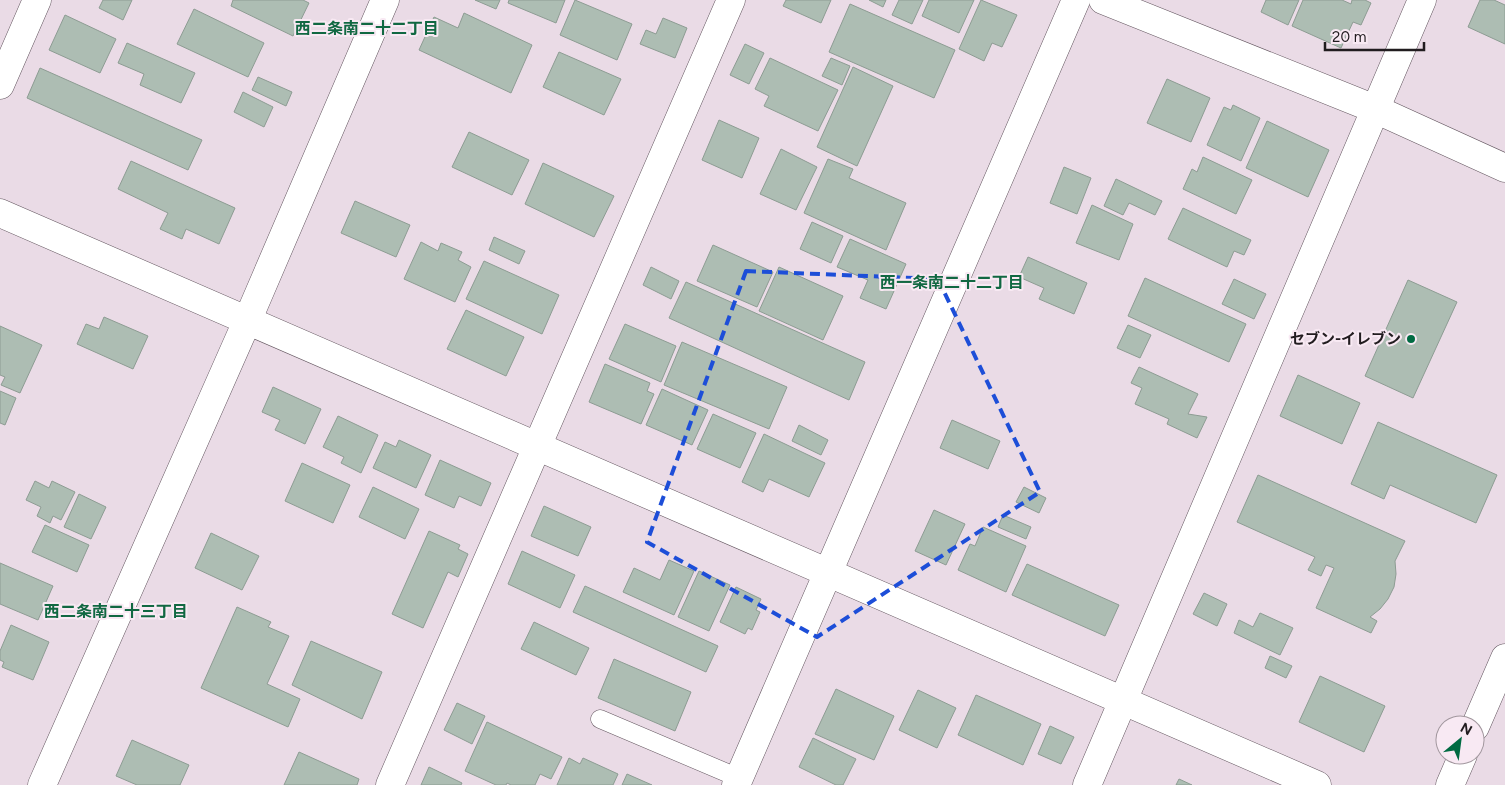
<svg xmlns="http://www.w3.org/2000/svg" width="1505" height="785" viewBox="0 0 1505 785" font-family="Figtree,'Noto Sans JP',sans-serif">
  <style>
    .building { fill: #adbdb3; stroke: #8d9c93 }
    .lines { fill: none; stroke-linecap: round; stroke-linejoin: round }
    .service-casing { stroke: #645760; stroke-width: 19 }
    .minor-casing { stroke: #645760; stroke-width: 29 }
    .tertiary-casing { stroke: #645760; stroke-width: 29 }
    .trunk-casing { stroke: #645760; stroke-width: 29 }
    .service { stroke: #fff; stroke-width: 18 }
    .minor { stroke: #fff; stroke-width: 28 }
    .tertiary { stroke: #fff; stroke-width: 28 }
    .trunk { stroke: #fff; stroke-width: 28 }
    .marked { fill: none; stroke: #1d4ed8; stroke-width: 4; stroke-dasharray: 10 6; stroke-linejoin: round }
    .poi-dot { fill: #006b42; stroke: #f8e9f3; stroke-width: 2 }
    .labels { text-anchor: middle; stroke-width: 4; stroke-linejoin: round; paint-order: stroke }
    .poi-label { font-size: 15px; font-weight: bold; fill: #211c1f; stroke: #f8e9f3; text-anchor: end }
    .neighbourhood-label { font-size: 16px; font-weight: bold; fill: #116842; stroke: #f8e9f3 }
  </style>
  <rect width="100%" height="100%" fill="#eadbe6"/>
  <!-- building -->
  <g class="building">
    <polygon points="103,0 132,0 123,20 99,8"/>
    <polygon points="233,0 303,0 309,3 293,36 231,6"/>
    <polygon points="475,0 500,0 496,9"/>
    <polygon points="509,0 565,0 556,23 508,3"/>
    <polygon points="575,0 632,24 617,60 560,35"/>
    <polygon points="786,0 831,0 821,23 783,6"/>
    <polygon points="869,0 886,0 883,7"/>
    <polygon points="899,0 923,0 912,24 892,15"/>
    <polygon points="929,0 974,0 959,33 922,16"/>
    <polygon points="981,0 1017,15 1002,47 992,43 984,61 959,49"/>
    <polygon points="1266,0 1299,0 1288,25 1261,12"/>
    <polygon points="1303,0 1342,0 1351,4 1352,0 1365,0 1371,3 1361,25 1353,22 1341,48 1292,26"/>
    <polygon points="1480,0 1494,0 1505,5 1505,44 1468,27"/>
    <polygon points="850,4 955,50 934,98 829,52"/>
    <polygon points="194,9 264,43 248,77 177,44"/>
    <polygon points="464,13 532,45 511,93 419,50 434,17 458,28"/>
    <polygon points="65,15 116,39 100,73 49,50"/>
    <polygon points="663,18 687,28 675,58 640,44 646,30 656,34"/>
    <polygon points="127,43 195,73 181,103 140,85 144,74 118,63"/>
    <polygon points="745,44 764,53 749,84 730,75"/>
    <polygon points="559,52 621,79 604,115 543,87"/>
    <polygon points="770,58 838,90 818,131 764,106 769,96 755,89"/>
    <polygon points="831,58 850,66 842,85 822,76"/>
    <polygon points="853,67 893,86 857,166 817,147"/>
    <polygon points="40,68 202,140 188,170 27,98"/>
    <polygon points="258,77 292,92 286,106 252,90"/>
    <polygon points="1167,79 1210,98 1191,142 1147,123"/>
    <polygon points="243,92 273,107 264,127 234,112"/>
    <polygon points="1233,105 1260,118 1241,161 1207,145 1224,107 1231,110"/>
    <polygon points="719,120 759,138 742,178 702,160"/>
    <polygon points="1267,121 1329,150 1308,197 1246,168"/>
    <polygon points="469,132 529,160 512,195 452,167"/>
    <polygon points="781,149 817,167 796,210 760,194"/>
    <polygon points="1203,157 1252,180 1236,214 1183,189 1192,169 1197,172"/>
    <polygon points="828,159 853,169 849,178 906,203 886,250 804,213"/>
    <polygon points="131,161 235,208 219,244 186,229 182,239 160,229 168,213 118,189"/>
    <polygon points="543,163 614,196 594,237 525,204"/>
    <polygon points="1064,167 1091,178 1077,214 1050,203"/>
    <polygon points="1116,179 1162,201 1155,215 1129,203 1123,215 1104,206"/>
    <polygon points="355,201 410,225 396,257 341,233"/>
    <polygon points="1092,205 1133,224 1119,260 1076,243"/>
    <polygon points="1183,208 1251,240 1244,255 1234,251 1227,267 1168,239"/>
    <polygon points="812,222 843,236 831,263 800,249"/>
    <polygon points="494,237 525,251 519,264 489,250"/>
    <polygon points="850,239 906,264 886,309 860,298 868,280 837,267"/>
    <polygon points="421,242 438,251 441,243 462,252 458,260 471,267 455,302 404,279"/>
    <polygon points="713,245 773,272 757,307 697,281"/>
    <polygon points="1028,257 1087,283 1074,314 1039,299 1044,288 1019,277"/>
    <polygon points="484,261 559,295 542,334 466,299"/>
    <polygon points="651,267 679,281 671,299 643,285"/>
    <polygon points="779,267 843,296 823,340 759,311"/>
    <polygon points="1145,278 1246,324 1229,362 1128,316"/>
    <polygon points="1234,279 1266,294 1254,319 1222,304"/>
    <polygon points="1408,280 1457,302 1413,398 1365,376"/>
    <polygon points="686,282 865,362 849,400 669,318"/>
    <polygon points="466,310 524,337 506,376 447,349"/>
    <polygon points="104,317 148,336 133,369 77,344 86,324 99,329"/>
    <polygon points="625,324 676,346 661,382 609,359"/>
    <polygon points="1128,325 1151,335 1140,358 1117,348"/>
    <polygon points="0,326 42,345 20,393 1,385 5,377 0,375"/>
    <polygon points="682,342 787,387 769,429 664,385"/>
    <polygon points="605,364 650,383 647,391 654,394 641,424 589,402"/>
    <polygon points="1139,367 1198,394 1188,414 1207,417 1197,438 1167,424 1169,419 1135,404 1142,388 1131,383"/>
    <polygon points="1298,375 1360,403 1342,444 1280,416"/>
    <polygon points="273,387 321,409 305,444 275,430 280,420 262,412"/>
    <polygon points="662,389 708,410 692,445 646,425"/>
    <polygon points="0,391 16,398 5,425 0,423"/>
    <polygon points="713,414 756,433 740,468 697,449"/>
    <polygon points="338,416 378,435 361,473 341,463 344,457 323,447"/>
    <polygon points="952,420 1000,441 988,469 940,448"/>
    <polygon points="1378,422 1497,475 1476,523 1390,485 1384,499 1351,484"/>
    <polygon points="799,425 828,440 821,455 792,441"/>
    <polygon points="764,434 825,463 809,497 769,479 763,492 742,482"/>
    <polygon points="399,440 431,455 416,488 373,468 385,442 396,447"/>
    <polygon points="440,460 491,483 481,506 459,496 454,508 425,495"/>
    <polygon points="302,463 350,485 333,523 285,501"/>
    <polygon points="1258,475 1405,541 1395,561 1396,574 1394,587 1388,599 1380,609 1370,617 1377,621 1371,633 1316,608 1334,568 1326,565 1321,576 1308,570 1315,557 1237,522"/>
    <polygon points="35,481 49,488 52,481 75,492 61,520 53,516 50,523 37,516 41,507 26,500"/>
    <polygon points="373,487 419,509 405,539 359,517"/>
    <polygon points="1024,487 1046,498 1039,513 1016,502"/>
    <polygon points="79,494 106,507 91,539 64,527"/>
    <polygon points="544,506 591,527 578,556 531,536"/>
    <polygon points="934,510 965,524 946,565 915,551"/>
    <polygon points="1003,515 1031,527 1026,539 998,527"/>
    <polygon points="45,525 89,545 77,572 32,552"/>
    <polygon points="983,527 1026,546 1006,592 958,570 970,544 975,546"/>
    <polygon points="429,531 460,545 458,549 468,554 458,577 448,572 423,628 392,614"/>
    <polygon points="211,533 259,556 242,590 195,568"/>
    <polygon points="522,551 575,575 560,608 508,584"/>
    <polygon points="669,560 694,571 674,615 623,592 634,568 660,580"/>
    <polygon points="0,563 53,586 38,620 0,604"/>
    <polygon points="1027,564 1119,605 1105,636 1012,595"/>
    <polygon points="699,571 730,585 709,631 678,617"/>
    <polygon points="585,586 718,646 706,672 573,612"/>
    <polygon points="736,587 761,599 756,610 760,612 752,630 748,628 745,634 720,622"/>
    <polygon points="1204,593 1227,604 1217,626 1193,614"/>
    <polygon points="237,607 271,622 268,627 289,636 267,684 300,699 288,727 201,688"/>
    <polygon points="1260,613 1293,628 1280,655 1234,633 1239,620 1253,627"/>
    <polygon points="534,622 589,648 576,675 521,649"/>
    <polygon points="11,625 49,642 33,680 2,667 4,662 0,660 0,651"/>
    <polygon points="311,641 382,672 362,719 292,685"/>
    <polygon points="1270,656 1292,666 1286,678 1265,668"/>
    <polygon points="614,659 691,692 675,731 598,698"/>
    <polygon points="1320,676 1385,706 1364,752 1299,722"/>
    <polygon points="836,689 894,716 874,760 815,734"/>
    <polygon points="918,690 956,708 937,748 899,730"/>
    <polygon points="976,695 1041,724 1023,765 958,735"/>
    <polygon points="457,703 485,716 472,744 444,730"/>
    <polygon points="487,722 562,757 551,779 540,774 535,785 511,785 507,783 506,785 496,785 465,771"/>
    <polygon points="1050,726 1074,737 1061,764 1038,754"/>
    <polygon points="813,738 856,759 843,785 836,785 799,767"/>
    <polygon points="132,740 189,765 180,785 137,785 116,776"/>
    <polygon points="299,752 359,779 357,785 284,785"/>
    <polygon points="569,758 580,764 583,758 618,774 613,785 557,785"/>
    <polygon points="429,767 462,783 461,785 421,785"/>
    <polygon points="627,774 652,785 622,785"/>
    <polygon points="1179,779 1192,785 1176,785"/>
  </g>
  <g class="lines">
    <!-- service casing -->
    <g class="service-casing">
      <polyline id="service" points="600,719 739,778"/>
    </g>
    <!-- minor casing -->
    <g class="minor-casing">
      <g id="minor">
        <polyline points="1103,0 1375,109 1505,168"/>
        <polyline points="0,85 37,0"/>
        <polyline points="390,785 731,0"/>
        <polyline points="736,785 1076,0"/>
        <polyline points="1087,785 1422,0"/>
      </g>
    </g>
    <!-- tertiary casing -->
    <g class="tertiary-casing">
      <g id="tertiary">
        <polyline points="0,213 1317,785"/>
        <polyline points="42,785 248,319 385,0"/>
      </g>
    </g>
    <!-- trunk casing -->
    <g class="trunk-casing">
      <g id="trunk">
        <polyline points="1475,727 1505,658"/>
        <polyline points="1450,785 1463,755"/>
      </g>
    </g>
    <!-- service -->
    <use href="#service" class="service"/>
    <!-- minor -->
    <use href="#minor" class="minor"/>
    <!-- tertiary -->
    <use href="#tertiary" class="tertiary"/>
    <!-- trunk -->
    <use href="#trunk" class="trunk"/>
  </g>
  <!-- marked area -->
  <path class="marked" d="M 746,271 L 938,279 L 1040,492 L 817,637 L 647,542 Z"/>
  <!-- markers -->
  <circle class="poi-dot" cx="1411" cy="339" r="5"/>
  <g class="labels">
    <!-- poi labels -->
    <g class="poi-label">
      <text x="1401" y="344">セブン-イレブン</text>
    </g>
    <!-- neighbourhood labels -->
    <g class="neighbourhood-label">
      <text x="367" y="34">西二条南二十二丁目</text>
      <text x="952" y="288">西一条南二十二丁目</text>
      <text x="116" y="617">西二条南二十三丁目</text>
    </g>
  </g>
  <!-- north arrow -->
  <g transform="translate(1460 740) rotate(29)"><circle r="24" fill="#f8e9f3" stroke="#a2979e"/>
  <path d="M0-4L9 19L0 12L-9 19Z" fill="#006b42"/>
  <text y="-8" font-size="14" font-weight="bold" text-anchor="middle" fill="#211c1f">N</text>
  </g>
  <!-- scale -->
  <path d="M1325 42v8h99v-8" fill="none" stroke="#211c1f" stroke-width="2.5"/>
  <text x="1332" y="42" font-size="15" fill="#211c1f" stroke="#f8e9f3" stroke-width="4" paint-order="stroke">20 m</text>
</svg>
